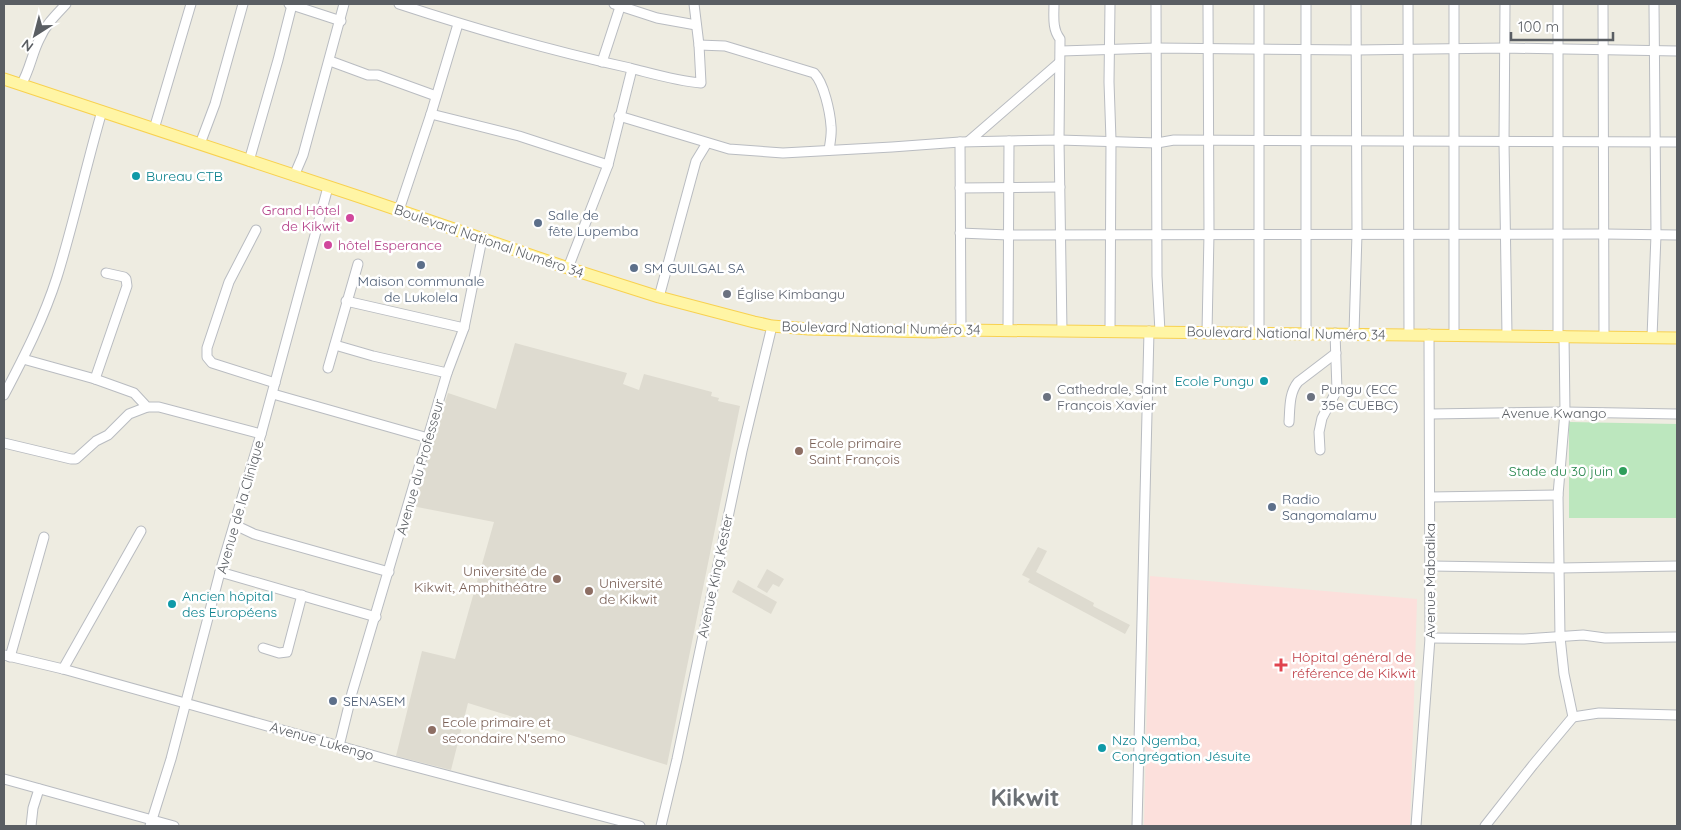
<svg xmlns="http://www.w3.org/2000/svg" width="1681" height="830" viewBox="0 0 1681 830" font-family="Quicksand,sans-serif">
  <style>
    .education { fill: #dedbd0 }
    .medical { fill: #fce0dc }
    .green { fill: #bce7be }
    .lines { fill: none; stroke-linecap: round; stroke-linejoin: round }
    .minor-casing { stroke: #b9bcc1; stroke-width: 11 }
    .major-casing { stroke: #f8d150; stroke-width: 13 }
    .minor { stroke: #fff; stroke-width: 9 }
    .major { stroke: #fff5a5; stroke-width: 11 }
    .culture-dot { fill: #0f9aa8; stroke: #fff; stroke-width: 2 }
    .hotel-dot { fill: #d1479c; stroke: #fff; stroke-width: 2 }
    .service-dot { fill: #5c6f8a; stroke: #fff; stroke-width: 2 }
    .worship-dot { fill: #6b7280; stroke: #fff; stroke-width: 2 }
    .education-dot { fill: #8d6e63; stroke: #fff; stroke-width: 2 }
    .leisure-dot { fill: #2e9e5b; stroke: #fff; stroke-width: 2 }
    .health-dot { fill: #e0444e; stroke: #fff; stroke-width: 2 }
    .labels { text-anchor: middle; stroke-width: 5; stroke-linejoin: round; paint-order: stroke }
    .culture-label { font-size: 14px; fill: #0d838f; stroke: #fff; text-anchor: start }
    .hotel-label { font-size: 14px; fill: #b23c85; stroke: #fff; text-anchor: end }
    .service-label { font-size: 14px; fill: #4e5e75; stroke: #fff; text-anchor: start }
    .street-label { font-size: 14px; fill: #5a5e63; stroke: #fff }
    .worship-label { font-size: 14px; fill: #5b616d; stroke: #fff; text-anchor: start }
    .education-label { font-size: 14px; fill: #785e54; stroke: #fff; text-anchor: start }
    .leisure-label { font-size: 14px; fill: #27864d; stroke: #fff; text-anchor: end }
    .health-label { font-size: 14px; fill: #be3a42; stroke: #fff; text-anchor: start }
    .town-label { font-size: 24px; font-weight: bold; fill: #6b7075; stroke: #fff }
  </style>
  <rect width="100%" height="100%" fill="#eeece1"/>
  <!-- education -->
  <g class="education">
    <polygon points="515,343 627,373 623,384 639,390 644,374 712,392 711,396 719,398 718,401 740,406 667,765 468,703 451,770 396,756 422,651 455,659 494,522 412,506 448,393 496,409"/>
    <polygon points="1038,547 1047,551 1036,572 1094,603 1093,606 1130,625 1125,634 1028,582 1030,579 1022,575"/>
    <polygon points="767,569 784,579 779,587 773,584 767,593 757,587"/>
    <polygon points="738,580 777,602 771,614 732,592"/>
  </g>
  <!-- medical -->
  <polygon class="medical" points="1150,576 1417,599 1410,826 1144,826"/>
  <!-- green -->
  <polygon class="green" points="1569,422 1677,424 1677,518 1569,518"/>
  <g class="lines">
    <!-- minor casing -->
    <g class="minor-casing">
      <g id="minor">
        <polyline points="289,4 341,21"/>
        <path d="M 399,4 C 475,29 552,51 630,68 C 654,74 677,81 701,83 L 699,45 L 694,4"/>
        <polyline points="614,4 657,18 696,25"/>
        <path d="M 1054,4 C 1054,16 1052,29 1060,39 L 1059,140 L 1062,331"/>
        <polyline points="1156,4 1157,276 1160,332"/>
        <polyline points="1408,4 1409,334"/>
        <polyline points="1505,4 1504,142 1507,335"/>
        <polyline points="1558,4 1558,336"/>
        <polyline points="1603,4 1604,337"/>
        <path d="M 699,45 L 725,46 L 814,73 C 824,83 830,112 831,126 C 832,134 830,143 829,150"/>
        <polyline points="1061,51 1156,48 1356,50 1504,48 1677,51"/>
        <polyline points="330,61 368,75 378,75 436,96"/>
        <polyline points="602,62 621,4"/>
        <path d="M 21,85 C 30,70 32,53 40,38 C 46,24 56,15 66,4"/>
        <polyline points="431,114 519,136 608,165"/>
        <polyline points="619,116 729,149 783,153 892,147 960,142 1059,140 1157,143 1174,140 1677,142"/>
        <polyline points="154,129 191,4"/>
        <polyline points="969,141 1059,63"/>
        <polyline points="960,142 961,330"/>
        <polyline points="200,144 215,104 243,4"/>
        <polyline points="249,161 278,60 292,5"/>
        <polyline points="294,176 303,155 344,4"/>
        <polyline points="960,188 1060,187"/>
        <polyline points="399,210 431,114 458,24"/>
        <polyline points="256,230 229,282 207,348 207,357 212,363 275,383"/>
        <polyline points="960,233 1008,235 1604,234 1677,235"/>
        <polyline points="568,268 608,165 632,69"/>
        <polyline points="659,297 696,161 707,143"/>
        <polyline points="346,301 464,328"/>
        <polyline points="1008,331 1009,141"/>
        <polyline points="1110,331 1111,140 1109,82 1110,4"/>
        <polyline points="1207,332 1209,234 1208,4"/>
        <polyline points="1259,333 1259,4"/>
        <polyline points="1306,333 1306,4"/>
        <polyline points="1354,333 1357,234 1356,4"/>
        <polyline points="1454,335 1454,4"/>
        <polyline points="1564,336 1565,412 1558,495 1560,637 1564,674 1573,717"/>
        <polyline points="1652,337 1656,235 1654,4"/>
        <polyline points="335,345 373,356 447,373"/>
        <polyline points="23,359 95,379 134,393 147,407 159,407 261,434"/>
        <polyline points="328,368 358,264"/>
        <polyline points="95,379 127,286 126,279 124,277 106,273"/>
        <polyline points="273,394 428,438"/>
        <path d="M 4,395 C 24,357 44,318 57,277 C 74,222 86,166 102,111"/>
        <polyline points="1431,414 1565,412 1677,414"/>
        <path d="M 1289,422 C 1290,408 1289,393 1298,382 L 1336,353"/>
        <polyline points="4,443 71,459 76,459 96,441 108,435 129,414 147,407"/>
        <polyline points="1320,450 1319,432 1322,418 1337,390 1335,333"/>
        <polyline points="1430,497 1558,495"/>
        <polyline points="235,525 254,534 389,572"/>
        <polyline points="1431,566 1560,568 1677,566"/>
        <polyline points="220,572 376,617"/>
        <polyline points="1430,638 1524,639 1583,635 1605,638 1677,637"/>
        <polyline points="263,648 279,653 287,652 302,595"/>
        <polyline points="4,655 63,669 393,761 640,826"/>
        <polyline points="10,657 44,537"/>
        <polyline points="63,669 141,531"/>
        <polyline points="1573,717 1599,713 1677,715"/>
        <polyline points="339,746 352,693 447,373 464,328 482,239"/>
        <polyline points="4,779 174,826"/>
        <polyline points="31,826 33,808 39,789"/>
        <polyline points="150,826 171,759 220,572 261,434 328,187"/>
        <polyline points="661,826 677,759 742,451 772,326"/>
        <polyline points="1137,826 1149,331"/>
        <polyline points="1416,826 1430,638 1429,334"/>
        <polyline points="1485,826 1533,765 1573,717"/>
      </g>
    </g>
    <!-- major casing -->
    <g class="major-casing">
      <polyline id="major" points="4,79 363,198 574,270 659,297 754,322 772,326 809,329 934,332 961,330 1677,338"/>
    </g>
    <!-- minor -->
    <use href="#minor" class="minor"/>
    <!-- major -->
    <use href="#major" class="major"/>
  </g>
  <!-- markers -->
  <g class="culture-dot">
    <circle cx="136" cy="176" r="5"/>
    <circle cx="1264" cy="381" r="5"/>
    <circle cx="172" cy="604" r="5"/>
    <circle cx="1102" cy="748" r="5"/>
  </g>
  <g class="hotel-dot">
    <circle cx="350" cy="218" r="5"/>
    <circle cx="328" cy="245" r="5"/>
  </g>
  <g class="service-dot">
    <circle cx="538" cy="223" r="5"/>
    <circle cx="421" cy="265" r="5"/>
    <circle cx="634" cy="268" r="5"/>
    <circle cx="1272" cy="507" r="5"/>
    <circle cx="333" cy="701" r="5"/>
  </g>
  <g class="worship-dot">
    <circle cx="727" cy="294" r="5"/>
    <circle cx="1047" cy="397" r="5"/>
    <circle cx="1311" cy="397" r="5"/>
  </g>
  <g class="education-dot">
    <circle cx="799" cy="451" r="5"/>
    <circle cx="557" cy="579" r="5"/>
    <circle cx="589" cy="591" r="5"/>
    <circle cx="432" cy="730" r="5"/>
  </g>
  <circle class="leisure-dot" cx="1623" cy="471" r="5"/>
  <path class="health-dot" d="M1278.5 657.5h5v5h5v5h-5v5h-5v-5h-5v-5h5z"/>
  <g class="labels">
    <!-- culture labels -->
    <g class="culture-label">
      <text x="146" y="181">Bureau CTB</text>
      <text x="1254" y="386" text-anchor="end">Ecole Pungu</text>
      <text x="182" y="601">Ancien hôpital<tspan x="182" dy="16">des Européens</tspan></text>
      <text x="1112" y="745">Nzo Ngemba,<tspan x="1112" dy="16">Congrégation Jésuite</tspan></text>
    </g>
    <!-- hotel labels -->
    <g class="hotel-label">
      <text x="340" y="215">Grand Hôtel<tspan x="340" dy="16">de Kikwit</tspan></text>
      <text x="338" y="250" text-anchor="start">hôtel Esperance</text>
    </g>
    <!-- service labels -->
    <g class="service-label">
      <text x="548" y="220">Salle de<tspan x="548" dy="16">fête Lupemba</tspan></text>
      <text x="644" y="273">SM GUILGAL SA</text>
      <text x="421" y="286" text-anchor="middle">Maison communale<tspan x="421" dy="16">de Lukolela</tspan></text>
      <text x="1282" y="504">Radio<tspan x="1282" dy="16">Sangomalamu</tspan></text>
      <text x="343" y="706">SENASEM</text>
    </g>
    <!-- street labels -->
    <g class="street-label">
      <text transform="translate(489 241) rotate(19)" y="5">Boulevard National Numéro 34</text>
      <text transform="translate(881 328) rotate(1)" y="5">Boulevard National Numéro 34</text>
      <text transform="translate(1286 333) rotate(1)" y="5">Boulevard National Numéro 34</text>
      <text x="1554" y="418">Avenue Kwango</text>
      <text transform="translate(420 467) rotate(-74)" y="5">Avenue du Professeur</text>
      <text transform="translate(240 507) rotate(-74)" y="5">Avenue de la Clinique</text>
      <text transform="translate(715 576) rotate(-78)" y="5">Avenue King Kester</text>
      <text transform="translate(1430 581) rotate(-90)" y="5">Avenue Mabadika</text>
      <text transform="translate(322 741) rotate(16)" y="5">Avenue Lukengo</text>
    </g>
    <!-- worship labels -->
    <g class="worship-label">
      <text x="737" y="299">Église Kimbangu</text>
      <text x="1057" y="394">Cathedrale, Saint<tspan x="1057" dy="16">François Xavier</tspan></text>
      <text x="1321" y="394">Pungu (ECC<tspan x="1321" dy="16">35e CUEBC)</tspan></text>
    </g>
    <!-- education labels -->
    <g class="education-label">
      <text x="809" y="448">Ecole primaire<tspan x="809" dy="16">Saint François</tspan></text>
      <text x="547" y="576" text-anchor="end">Université de<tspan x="547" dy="16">Kikwit, Amphithéâtre</tspan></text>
      <text x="599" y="588">Université<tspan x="599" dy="16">de Kikwit</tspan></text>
      <text x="442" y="727">Ecole primaire et<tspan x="442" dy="16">secondaire N'semo</tspan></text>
    </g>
    <!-- leisure labels -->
    <g class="leisure-label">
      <text x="1613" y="476">Stade du 30 juin</text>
    </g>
    <!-- health labels -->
    <g class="health-label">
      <text x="1292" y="662">Hôpital général de<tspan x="1292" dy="16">référence de Kikwit</tspan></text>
    </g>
    <!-- town labels -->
    <g class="town-label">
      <text x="1025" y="806">Kikwit</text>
    </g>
  </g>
  <!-- border -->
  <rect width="1681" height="830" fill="none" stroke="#5a5e63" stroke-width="10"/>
  <!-- north arrow -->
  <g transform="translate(35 35) rotate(216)" stroke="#ffffff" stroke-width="4" paint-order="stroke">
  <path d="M0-4L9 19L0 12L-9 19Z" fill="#5a5e63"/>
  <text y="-8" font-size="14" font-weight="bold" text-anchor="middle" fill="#5a5e63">N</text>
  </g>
  <!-- scale -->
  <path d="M1511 32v8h102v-8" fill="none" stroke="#5a5e63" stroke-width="2.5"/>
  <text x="1518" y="32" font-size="15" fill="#5a5e63" stroke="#ffffff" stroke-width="4" paint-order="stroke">100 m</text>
</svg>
